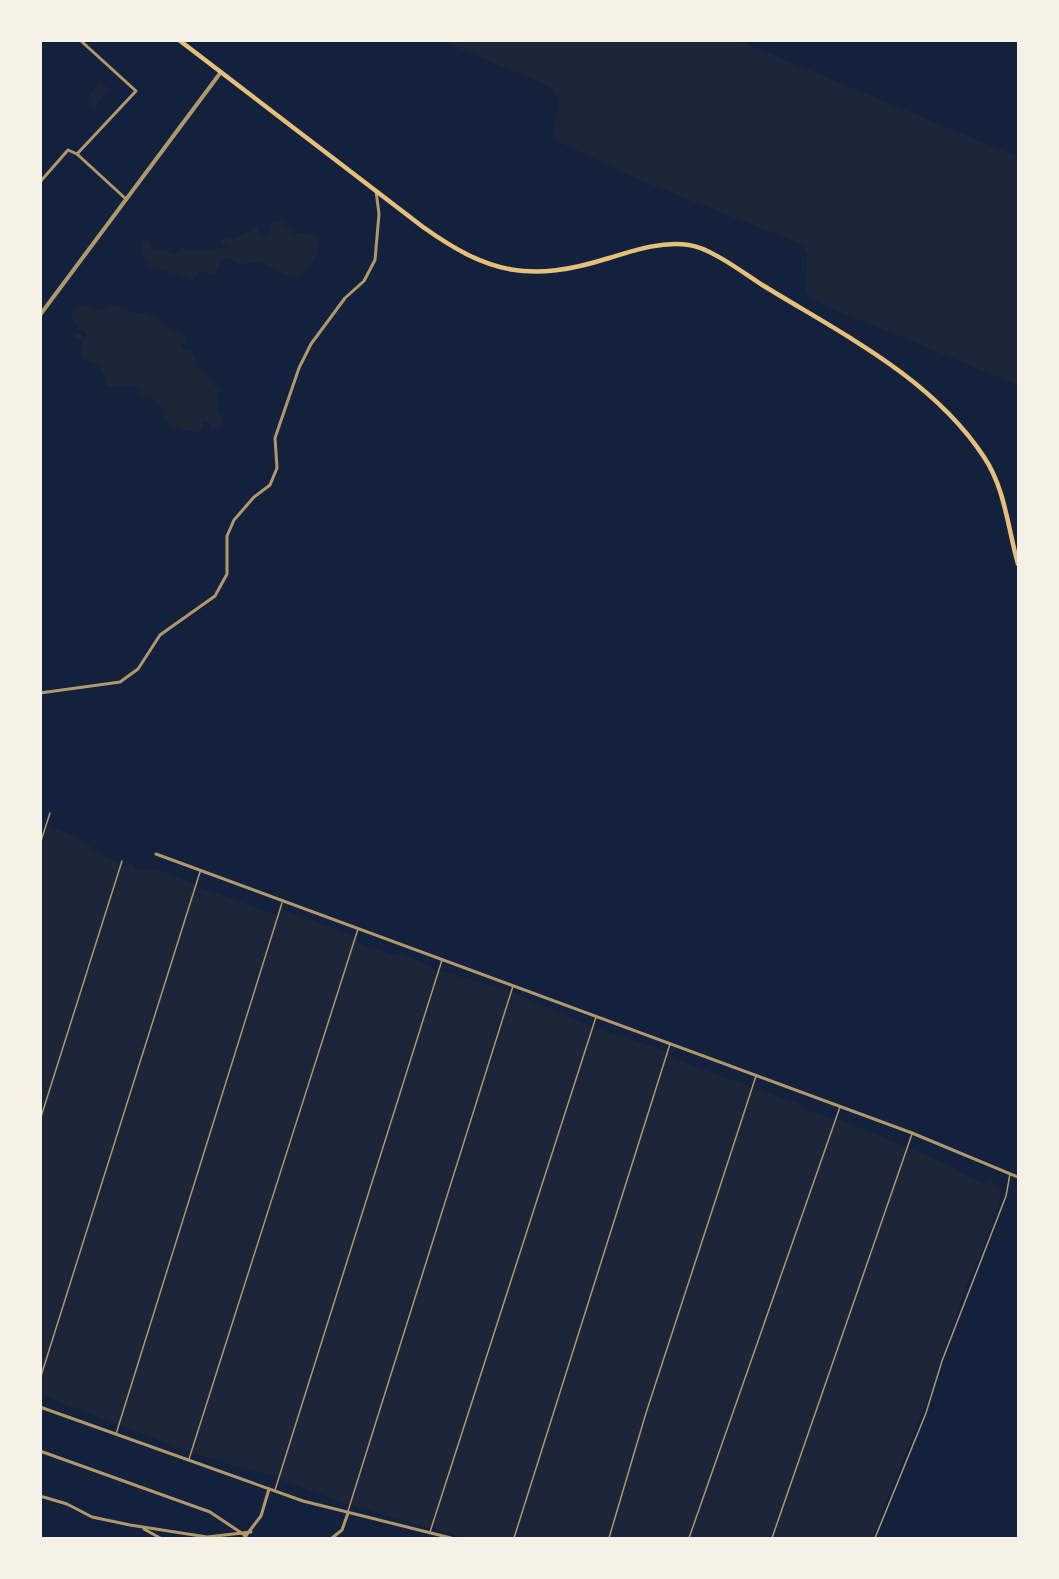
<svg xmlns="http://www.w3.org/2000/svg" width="1059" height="1579" viewBox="0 0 1059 1579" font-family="'Fira Sans Condensed',sans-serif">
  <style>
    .green { fill: #1d2539 }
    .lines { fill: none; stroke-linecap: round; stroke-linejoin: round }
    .service { stroke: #b1986c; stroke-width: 1.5 }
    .minor { stroke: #b1986c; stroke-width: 3 }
    .tertiary { stroke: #b1986c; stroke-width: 4 }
    .secondary { stroke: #e5c07b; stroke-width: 4.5 }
  </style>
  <rect width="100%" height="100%" fill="#14213d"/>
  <!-- green -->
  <g class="green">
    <polygon points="442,41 739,41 1018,157 1018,385 831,308 806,293 807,254 803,245 628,175 561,143 554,135 558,100 553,88"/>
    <polygon points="100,82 109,89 95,107 86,100"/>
    <path d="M 280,221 L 285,224 L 293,234 L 308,233 L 316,238 C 320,248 318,252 313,260 C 289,293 286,268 261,263 C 254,261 245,266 238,263 C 231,260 228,257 220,258 L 221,264 L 216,273 L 211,275 L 200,271 L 191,281 L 177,274 L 149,267 L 147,260 L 142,257 L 143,241 L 150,240 L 151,248 L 166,250 L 174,255 L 183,248 C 196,254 216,250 229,246 L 221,243 L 222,238 L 234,239 L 256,227 L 262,238 L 269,233 L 271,223 Z"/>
    <path d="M 81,304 L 92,307 L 92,310 L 104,309 L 110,304 L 119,306 L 121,311 L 147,314 L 185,337 L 186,341 L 180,348 L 194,351 L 191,355 L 196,360 L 197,367 L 209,375 L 208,379 L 220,391 L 216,407 L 223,419 L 218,428 L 212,430 L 208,422 L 202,421 L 203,428 L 196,432 L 182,430 L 164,421 L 164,410 L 148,396 L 141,398 L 139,393 L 142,389 C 132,383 119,390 107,385 C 107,372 96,362 84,360 L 81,354 L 82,341 L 73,337 L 78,333 L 86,339 L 86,333 L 78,329 L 76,322 L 72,320 L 71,315 Z"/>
    <polygon points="41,823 77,837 104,857 119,863 121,867 132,864 134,868 163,871 199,887 274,914 282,909 356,937 361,945 398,956 400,953 442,971 512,992 594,1028 668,1052 674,1059 800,1104 800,1107 831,1119 838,1119 955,1167 954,1170 986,1185 989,1181 1002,1188 990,1231 964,1292 931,1390 872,1538 464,1538 350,1505 269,1475 195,1454 41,1395"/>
  </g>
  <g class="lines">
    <!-- service -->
    <g class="service">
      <polyline points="40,844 50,813"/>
      <polyline points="40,1120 122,861"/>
      <polyline points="40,1379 200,872"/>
      <polyline points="116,1434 282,903"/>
      <polyline points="189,1459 358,929"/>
      <polyline points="275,1490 442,960"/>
      <polyline points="348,1511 513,986"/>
      <polyline points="430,1532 596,1017"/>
      <polyline points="514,1538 670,1044"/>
      <polyline points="609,1538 646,1413 756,1076"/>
      <polyline points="689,1538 840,1107"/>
      <polyline points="772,1538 912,1134"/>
      <polyline points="875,1538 926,1413 942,1361 1006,1196 1010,1174"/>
    </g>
    <!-- minor -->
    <g class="minor">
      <polyline points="77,154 126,199"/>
      <polyline points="40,182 68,150 77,154 136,91 80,40"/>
      <polyline points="40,693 120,682 138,669 160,635 215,596 227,574 227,536 234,520 254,497 270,485 277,468 275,438 299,368 311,344 345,298 364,281 375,260 379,214 376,191"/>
      <polyline points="156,854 912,1133 1018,1177"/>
      <polyline points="40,1407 303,1501 451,1538"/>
      <polyline points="40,1451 210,1512 246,1536"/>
      <polyline points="40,1496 67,1504 92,1517 130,1525 207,1537 251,1532"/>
      <polyline points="144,1529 160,1538"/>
      <polyline points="244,1538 261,1516 269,1489"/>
      <polyline points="332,1538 342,1530 348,1513"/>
    </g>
    <!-- tertiary -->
    <polyline class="tertiary" points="40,315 221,72"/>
    <!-- secondary -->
    <path class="secondary" d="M 179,40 L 423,227 C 489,274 530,283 609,258 C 635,250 662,241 689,245 C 711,248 745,274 764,286 C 842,334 932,378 984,457 C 1005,488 1008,529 1018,564"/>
  </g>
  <!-- border -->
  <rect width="1059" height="1579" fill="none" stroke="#f6f1e7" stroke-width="84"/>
</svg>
